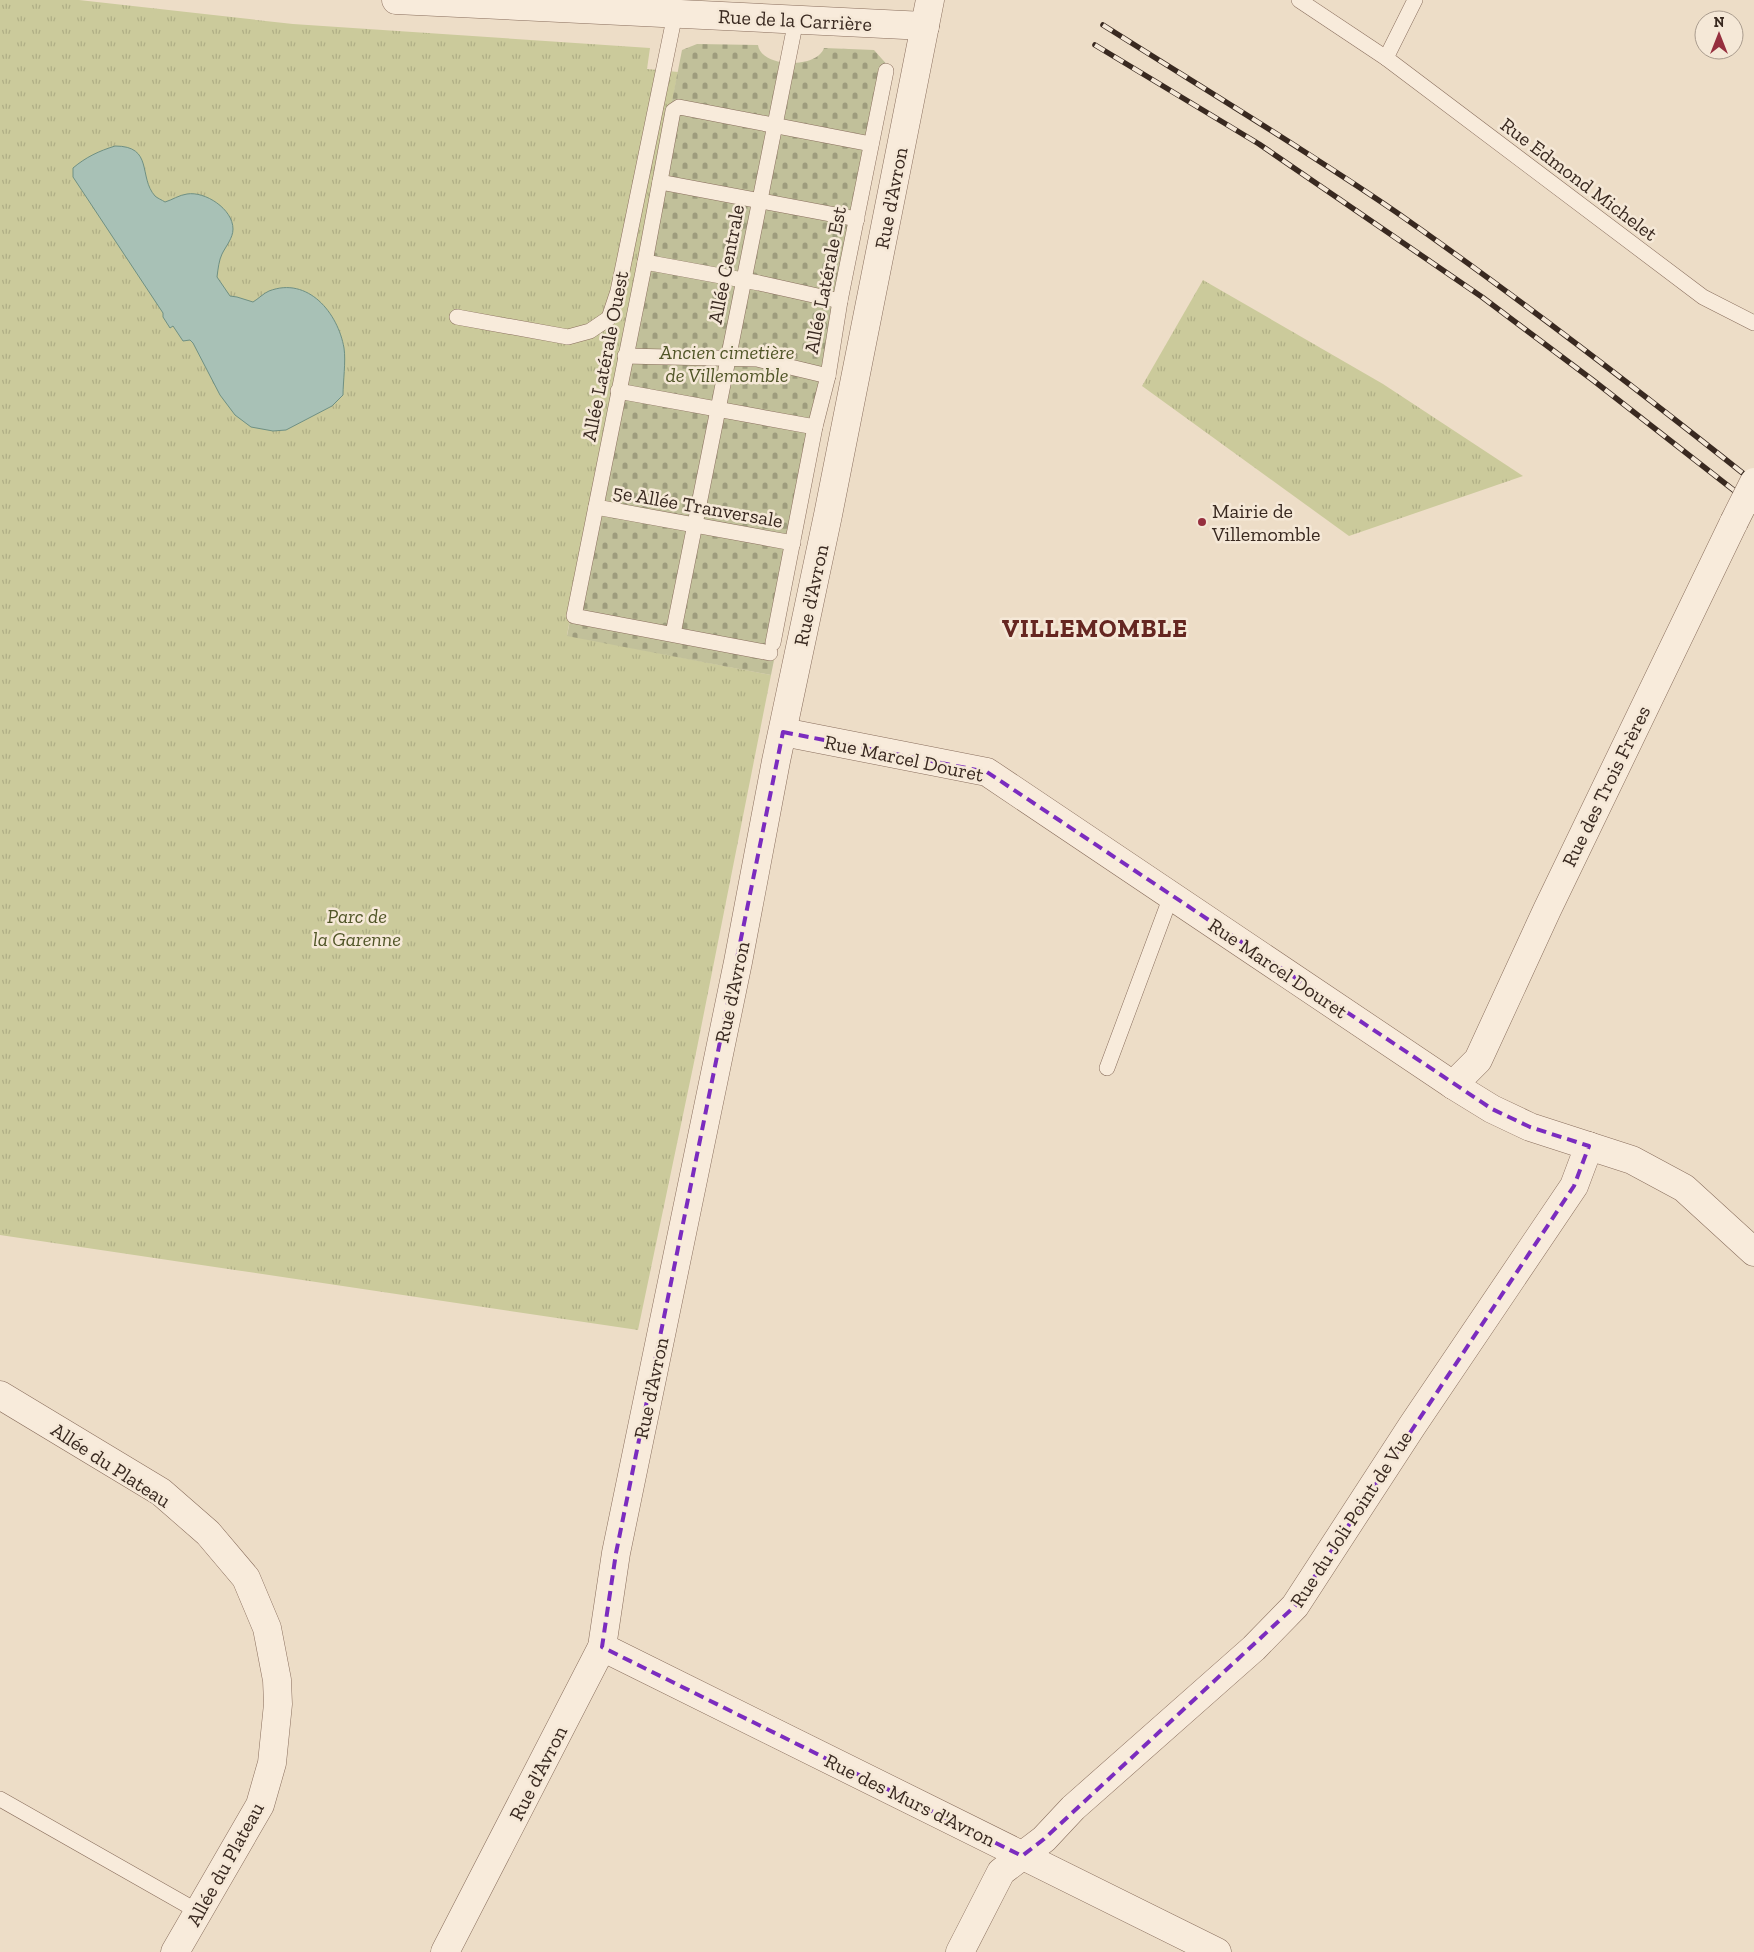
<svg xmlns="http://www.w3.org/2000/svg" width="1754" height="1952" viewBox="0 0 1754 1952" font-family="'Zilla Slab',serif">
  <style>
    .grass { fill: url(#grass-tufts) }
    .cemetery { fill: url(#cemetery-stones) }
    .water { fill: #a8c1b6; stroke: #6f9083 }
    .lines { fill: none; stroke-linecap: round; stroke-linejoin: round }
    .service-casing { stroke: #896e5d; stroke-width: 16 }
    .minor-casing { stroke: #896e5d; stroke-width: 29 }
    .service { stroke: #f8ebdb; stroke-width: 15 }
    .minor { stroke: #f8ebdb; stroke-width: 28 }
    .rail-casing { stroke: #392920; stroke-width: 5.5 }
    .rail { stroke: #f5e8d7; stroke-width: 4; stroke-dasharray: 11; stroke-linecap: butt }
    .minor-bridge-casing { stroke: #896e5d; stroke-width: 29; stroke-linecap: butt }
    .minor-bridge { stroke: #f8ebdb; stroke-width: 28 }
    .marked { fill: none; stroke: #7b2cbf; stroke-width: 4; stroke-dasharray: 10 6; stroke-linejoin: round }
    .poi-dot { fill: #962f3e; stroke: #f5e8d7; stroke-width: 2 }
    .labels { text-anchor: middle; stroke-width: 5; stroke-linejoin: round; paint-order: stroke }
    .street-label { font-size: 20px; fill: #392920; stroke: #f5e8d7 }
    .park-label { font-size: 20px; font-style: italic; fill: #505527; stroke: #f5e8d7 }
    .poi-label { font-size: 20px; fill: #392920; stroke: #f5e8d7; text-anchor: start }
    .district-label { font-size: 25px; font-weight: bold; letter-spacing: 1px; fill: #652621; stroke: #f5e8d7 }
  </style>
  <defs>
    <pattern id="grass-tufts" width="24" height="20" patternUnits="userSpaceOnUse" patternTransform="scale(1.25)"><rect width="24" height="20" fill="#cbca9b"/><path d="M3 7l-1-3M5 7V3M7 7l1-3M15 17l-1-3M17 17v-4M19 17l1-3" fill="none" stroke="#afae85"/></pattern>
    <pattern id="cemetery-stones" width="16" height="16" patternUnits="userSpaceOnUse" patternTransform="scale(1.25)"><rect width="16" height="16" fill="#c1c09a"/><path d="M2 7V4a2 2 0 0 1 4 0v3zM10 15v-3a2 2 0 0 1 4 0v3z" fill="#9e9c7d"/></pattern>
  </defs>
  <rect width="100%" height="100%" fill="#edddc7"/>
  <!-- grass -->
  <g class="grass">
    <polygon points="0,0 79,0 293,24 650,48 647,69 678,72 567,635 771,675 697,1048 638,1330 0,1235"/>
    <polygon points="1203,280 1383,384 1523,476 1349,536 1142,386"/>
  </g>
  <!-- cemetery -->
  <path class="cemetery" d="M 697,44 L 758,45 C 761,68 817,69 824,48 L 874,50 L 890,68 L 829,389 L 771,675 L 567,636 L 682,50 Z"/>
  <!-- water -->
  <path class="water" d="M 115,146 C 154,146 138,177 155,196 C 157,198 162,200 165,202 C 172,200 179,195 187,194 C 205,191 233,209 233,229 C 233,238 226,246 222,254 C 219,260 218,269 217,277 L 230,296 L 237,297 L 253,302 C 258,299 264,293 269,291 C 308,276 338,313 344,348 C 346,361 343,382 343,395 L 332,406 L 286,430 L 273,431 L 251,427 L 235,415 L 220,395 L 193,343 L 190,340 L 183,341 L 173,326 L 170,328 L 163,317 L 163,313 L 73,177 L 73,168 C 86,157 99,151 115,146 Z"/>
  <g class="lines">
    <!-- service casing -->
    <g class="service-casing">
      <g id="service">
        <polyline points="1299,0 1386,58 1415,0"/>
        <polyline points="1386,58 1703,297 1754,323"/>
        <polyline points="660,182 857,219"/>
        <polyline points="645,262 759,283 840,301"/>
        <polyline points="457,317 568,337 590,331 609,318 618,291 675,14"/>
        <polyline points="625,356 757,359 828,376"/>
        <polyline points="618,391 815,427"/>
        <polyline points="596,507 793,543"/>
        <polyline points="673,634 796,20"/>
        <polyline points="773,643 815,427 828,376 840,301 886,71"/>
        <polyline points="770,653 574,616 645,262 673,111 679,107 871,144"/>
        <polyline points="1107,1068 1171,896"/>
        <polyline points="0,1799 199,1912"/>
      </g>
    </g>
    <!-- minor casing -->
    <g class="minor-casing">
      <g id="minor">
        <polyline points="396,0 925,26"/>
        <polyline points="783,732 987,772 1453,1085 1492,1109 1530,1127 1632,1160 1684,1188 1754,1252"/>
        <polyline points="1453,1085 1478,1060 1547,910 1734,522"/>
        <polyline points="0,1395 161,1492 208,1533 246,1578 267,1628 277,1680 278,1704 272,1763 260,1805 175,1952"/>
        <polyline points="602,1647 1217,1952"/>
        <polyline points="445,1952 602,1647 616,1553 738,962 776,761 828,515 930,0"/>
        <polyline points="960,1952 1001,1872 1044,1839 1073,1808 1254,1648 1295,1606 1412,1426 1574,1186 1589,1146"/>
      </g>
    </g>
    <!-- service -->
    <use href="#service" class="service"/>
    <!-- minor -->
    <use href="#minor" class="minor"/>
    <!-- rail casing -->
    <g class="rail-casing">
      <g id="rail">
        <path d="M 1103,25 C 1201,87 1301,147 1396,212 C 1519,298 1637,389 1754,482"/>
        <polyline points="1095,45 1259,144 1482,297 1594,381 1754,506"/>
      </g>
    </g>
    <!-- rail -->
    <use href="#rail" class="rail"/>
    <!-- minor-bridge casing -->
    <g class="minor-bridge-casing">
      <polyline id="minor-bridge" points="1734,522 1754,482"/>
    </g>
    <!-- minor-bridge -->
    <use href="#minor-bridge" class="minor-bridge"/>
  </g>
  <!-- marked area -->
  <path class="marked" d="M 783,732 L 987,772 L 1492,1109 L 1530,1127 L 1589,1146 L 1574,1186 L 1295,1606 L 1044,1839 L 1022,1856 L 602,1647 L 616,1553 Z"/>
  <!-- markers -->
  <circle class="poi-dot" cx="1202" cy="522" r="5"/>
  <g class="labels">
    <!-- street labels -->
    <g class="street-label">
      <text transform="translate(795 20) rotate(3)" y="7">Rue de la Carrière</text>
      <text transform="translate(1579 179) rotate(37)" y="7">Rue Edmond Michelet</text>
      <text transform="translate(891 198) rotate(-79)" y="7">Rue d'Avron</text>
      <text transform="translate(726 264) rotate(-79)" y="7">Allée Centrale</text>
      <text transform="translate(825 280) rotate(-79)" y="7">Allée Latérale Est</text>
      <text transform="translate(605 356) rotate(-79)" y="7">Allée Latérale Ouest</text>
      <text transform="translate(698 506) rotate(10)" y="7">5e Allée Tranversale</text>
      <text transform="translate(811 595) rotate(-78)" y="7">Rue d'Avron</text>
      <text transform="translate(904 758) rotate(12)" y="7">Rue Marcel Douret</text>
      <text transform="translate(1606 786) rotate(-64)" y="7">Rue des Trois Frères</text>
      <text transform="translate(1278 968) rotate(34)" y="7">Rue Marcel Douret</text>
      <text transform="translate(732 992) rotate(-78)" y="7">Rue d'Avron</text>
      <text transform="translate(651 1388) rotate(-78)" y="7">Rue d'Avron</text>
      <text transform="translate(111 1465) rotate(33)" y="7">Allée du Plateau</text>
      <text transform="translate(1351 1519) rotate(-57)" y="7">Rue du Joli Point de Vue</text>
      <text transform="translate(538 1773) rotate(-63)" y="7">Rue d'Avron</text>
      <text transform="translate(910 1800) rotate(26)" y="7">Rue des Murs d'Avron</text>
      <text transform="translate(225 1864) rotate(-61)" y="7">Allée du Plateau</text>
    </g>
    <!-- park labels -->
    <g class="park-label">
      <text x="727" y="359">Ancien cimetière<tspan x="727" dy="23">de Villemomble</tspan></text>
      <text x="357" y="923">Parc de<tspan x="357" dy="23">la Garenne</tspan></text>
    </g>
    <!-- poi labels -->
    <g class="poi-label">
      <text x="1212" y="518">Mairie de<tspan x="1212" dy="23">Villemomble</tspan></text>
    </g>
    <!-- district labels -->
    <g class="district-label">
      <text x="1095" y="637">VILLEMOMBLE</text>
    </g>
  </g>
  <!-- north arrow -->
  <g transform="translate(1719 35)"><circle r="24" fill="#f5e8d7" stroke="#aa9c8e"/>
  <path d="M0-4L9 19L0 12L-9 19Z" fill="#962f3e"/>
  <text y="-8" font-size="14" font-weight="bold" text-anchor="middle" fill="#392920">N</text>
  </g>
</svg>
